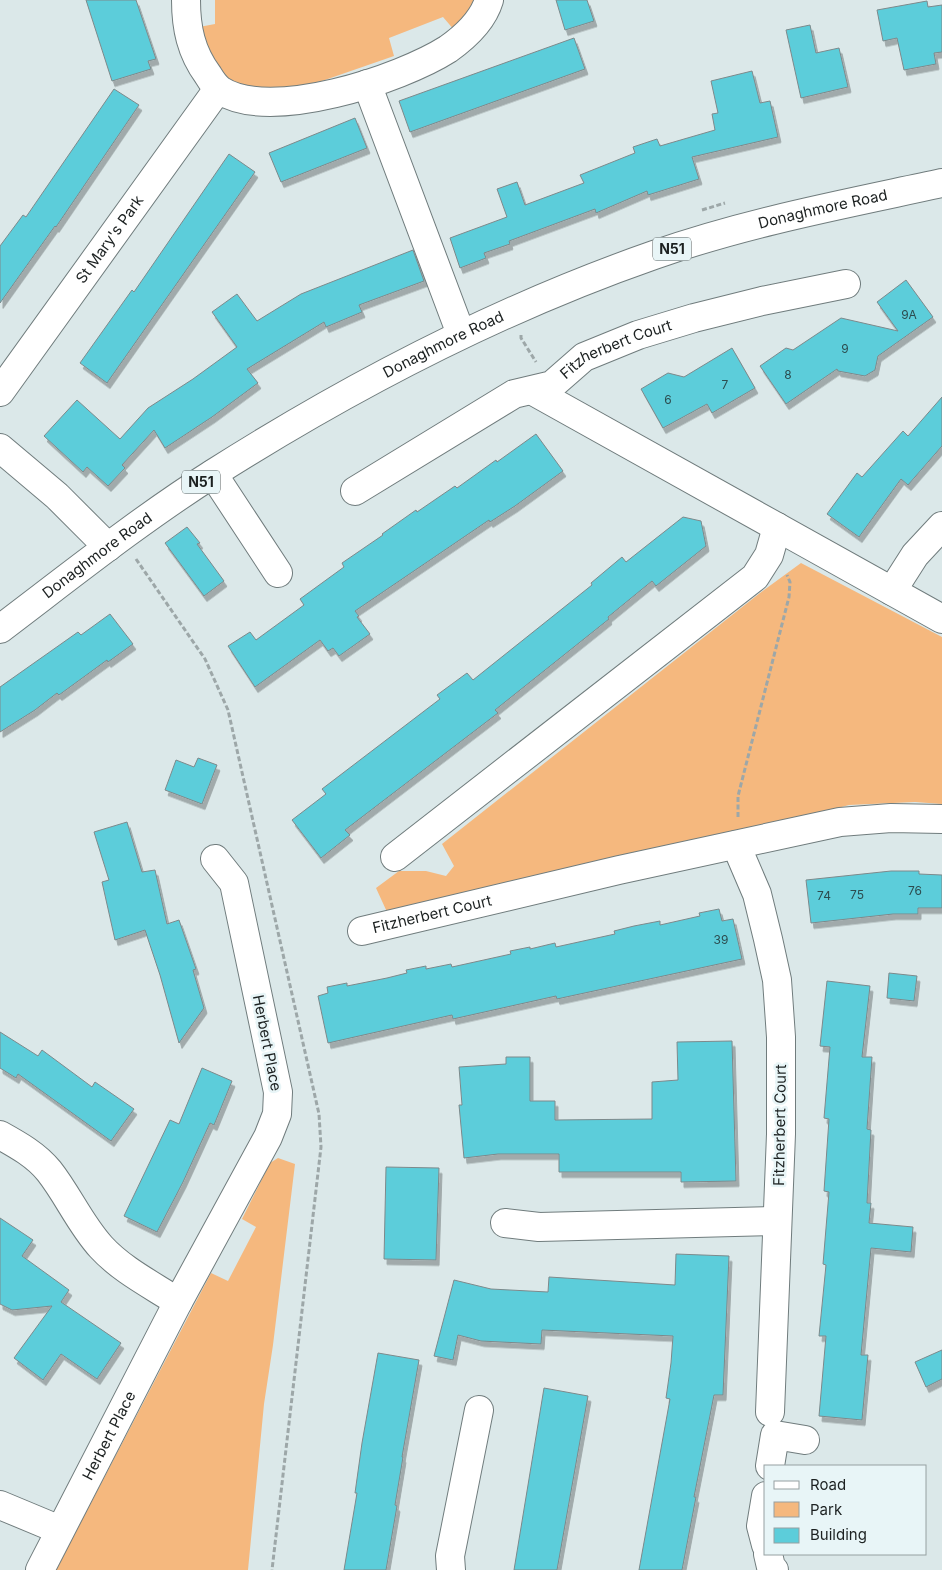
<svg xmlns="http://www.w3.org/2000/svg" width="942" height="1570" viewBox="0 0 942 1570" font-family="Inter,sans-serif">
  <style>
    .green { fill: #f5b87e }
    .building { fill: #5ccdda; stroke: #7d898b; filter: url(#shadow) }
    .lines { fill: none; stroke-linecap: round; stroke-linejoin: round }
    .minor-casing { stroke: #707c7d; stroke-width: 30 }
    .major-casing { stroke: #707c7d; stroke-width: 30 }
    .path { stroke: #9da7a8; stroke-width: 3; stroke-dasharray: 5 2.5; stroke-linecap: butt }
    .minor { stroke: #fff; stroke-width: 28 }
    .major { stroke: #fff; stroke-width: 28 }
    .labels { text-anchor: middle; stroke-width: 5; stroke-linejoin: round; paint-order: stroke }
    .number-label { font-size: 12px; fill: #2c4c4f }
    .shield { fill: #e8f5f7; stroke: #596161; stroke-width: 1 }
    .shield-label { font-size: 14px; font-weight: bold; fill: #1c2121 }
    .street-label { font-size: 15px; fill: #1c2121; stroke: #e8f5f7 }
  </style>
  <defs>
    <filter id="shadow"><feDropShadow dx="3" dy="5.5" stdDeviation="0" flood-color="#0004"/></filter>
  </defs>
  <rect width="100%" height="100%" fill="#dbe8e9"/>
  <!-- green -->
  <g class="green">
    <polygon points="215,0 478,0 455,31 443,17 389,38 394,56 322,81 284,89 252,91 226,77 207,58 194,28 215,24"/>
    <polygon points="801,563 942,637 942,804 915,802 849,805 756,830 387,912 376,888 399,871 426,871 446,876 454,866 442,844 760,593"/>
    <polygon points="278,1158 295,1164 273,1345 264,1404 248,1570 56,1570 211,1273 228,1281 256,1227 242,1219 270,1163"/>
  </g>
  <!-- building -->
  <g class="building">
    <polygon points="86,0 136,0 156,59 148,61 151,69 112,81"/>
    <polygon points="556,0 587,0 594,21 565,30"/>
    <polygon points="927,1 928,7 942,5 942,52 934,53 936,64 904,70 897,38 883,41 877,10"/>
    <polygon points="810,25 816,53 839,48 848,87 801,98 786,30"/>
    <polygon points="574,38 585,69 410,132 399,101"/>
    <polygon points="752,71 760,103 770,101 778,137 692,157 699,179 648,195 647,191 596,213 595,209 509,241 510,244 484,253 486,258 460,268 450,238 507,217 497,189 517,182 525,205 584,183 580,175 635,153 633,147 657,139 660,146 715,130 712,114 718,113 711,81"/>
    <polygon points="114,89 139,105 56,227 55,226 0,303 0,246 23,215 26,217"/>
    <polygon points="355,118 367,148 281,182 269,153"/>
    <polygon points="229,154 255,172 107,383 80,363 132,290 134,292"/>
    <polygon points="413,250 424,281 359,305 362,312 326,327 324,322 247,369 258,383 212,417 165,448 154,430 122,465 125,468 108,486 87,467 83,472 44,436 77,400 120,439 148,408 193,379 237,347 212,312 237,294 257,321 301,294"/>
    <polygon points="906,280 933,317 878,356 875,370 865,376 838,371 837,369 786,404 760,366 786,348 793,350 841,318 898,331 877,302"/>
    <polygon points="732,348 755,388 712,413 707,404 663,428 641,389 668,373 684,377"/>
    <polygon points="942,397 942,446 908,485 901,479 859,537 827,514 857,473 862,477 903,431 908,436"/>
    <polygon points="536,434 563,471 515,506 490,522 489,520 355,611 359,616 357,617 370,634 339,656 333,648 328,651 320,640 255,687 228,646 250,632 256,640 304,605 300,599 344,567 342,563 383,535 382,534 416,510 417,512 455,486 457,488 496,460 497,462"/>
    <polygon points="683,517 701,521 706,546 656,586 652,581 608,617 609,619 495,710 498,713 345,830 350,835 321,858 292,820 326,794 322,789 440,699 437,695 467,673 473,680 592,585 591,583 622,557 626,562"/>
    <polygon points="187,527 200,543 197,544 224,581 204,596 165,543"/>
    <polygon points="110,614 133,644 108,662 107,660 59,695 57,693 35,710 0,732 0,687 78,632 81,635"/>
    <polygon points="198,758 217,765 202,804 165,790 176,760 194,767"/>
    <polygon points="127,822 142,872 155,870 167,924 179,920 196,969 193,970 204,1008 179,1043 160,975 145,930 115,940 102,882 109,880 94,832"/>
    <polygon points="891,871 919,871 919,874 942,875 942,908 918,908 918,914 893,914 811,923 806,880"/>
    <polygon points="719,909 722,921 733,919 742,959 566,997 557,999 556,996 453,1019 452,1015 328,1043 318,996 328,993 327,987 347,983 347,986 387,978 407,973 406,970 426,966 426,969 451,964 452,967 511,954 510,951 530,947 530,949 555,943 556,947 615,934 614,931 634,926 660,921 660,925 700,916 699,913"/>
    <polygon points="889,973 917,976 914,1001 887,998"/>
    <polygon points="827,981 870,986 862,1057 872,1057 867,1129 871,1130 867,1203 871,1203 869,1223 913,1227 911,1252 871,1248 861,1355 868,1355 862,1420 819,1416 826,1336 819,1336 826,1265 823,1264 829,1192 824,1191 829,1119 824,1118 830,1047 820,1046"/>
    <polygon points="0,1032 38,1056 42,1050 92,1087 95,1082 134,1109 111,1141 18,1074 16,1078 0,1068"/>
    <polygon points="732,1041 736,1181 681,1182 681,1172 559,1172 559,1154 498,1154 464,1158 459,1105 462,1105 459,1067 506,1064 506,1057 530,1057 530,1101 555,1101 555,1120 652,1119 652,1082 678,1080 677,1042"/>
    <polygon points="202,1068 232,1081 214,1125 210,1123 183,1182 157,1232 124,1216 170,1120 179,1124"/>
    <polygon points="386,1167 439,1168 436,1260 384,1259"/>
    <polygon points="0,1218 33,1240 22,1256 69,1290 61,1302 121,1343 97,1379 61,1354 43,1380 14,1358 52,1306 12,1310 0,1304"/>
    <polygon points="676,1254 729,1256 723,1395 714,1395 694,1497 696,1497 682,1570 639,1570 670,1399 666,1398 671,1363 673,1336 542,1330 541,1344 481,1341 458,1335 453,1360 434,1356 454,1280 491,1289 548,1292 549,1277 675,1285"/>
    <polygon points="942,1350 942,1379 926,1387 915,1362"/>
    <polygon points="378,1353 419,1360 402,1457 403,1457 395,1505 397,1506 386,1570 344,1570 357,1493 355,1493 362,1443"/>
    <polygon points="544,1388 588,1396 557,1570 514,1570"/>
  </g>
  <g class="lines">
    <!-- minor casing -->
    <g class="minor-casing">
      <g id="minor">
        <path d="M 186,0 C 186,28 191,52 208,75 C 211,80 215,86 220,90 C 270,123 401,79 448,49 C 465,37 483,20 489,0"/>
        <polyline points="367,84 461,334"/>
        <polyline points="533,391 942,619"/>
        <path id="s1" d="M 0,392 L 218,89"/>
        <polyline points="0,448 57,496 108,547"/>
        <polyline points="213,474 278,573"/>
        <path id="s2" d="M 355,491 L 514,394 L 552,385 L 584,357 L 638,335 L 694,318 L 762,301 L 846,284"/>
        <polyline points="892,591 915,555 942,526"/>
        <polyline points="736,845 757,894 768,939 777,980 781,1037 781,1134 770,1412"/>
        <polyline points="395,857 755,577 769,555 777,527"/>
        <path id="s3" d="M 362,931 L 619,870 L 840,822 L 891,818 L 942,819"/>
        <path d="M 0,1135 C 18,1145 36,1155 49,1171 C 68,1195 80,1224 101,1247 C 122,1270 152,1285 178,1302"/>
        <polyline points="505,1223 539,1227 777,1221"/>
        <polyline points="770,1466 775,1435 805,1440"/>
        <polyline points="766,1496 761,1526 766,1545"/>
        <polyline points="0,1505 60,1530"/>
        <polyline points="768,1554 771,1567 774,1570"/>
        <path id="s4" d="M 40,1570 L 178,1302 L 268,1137 L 277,1114 L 278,1092 L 234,883 L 215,859"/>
        <polyline points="451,1570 450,1556 479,1410"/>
      </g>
    </g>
    <!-- major casing -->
    <g class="major-casing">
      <g id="major">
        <path id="s5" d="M 0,629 C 70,576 140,520 214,473 C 353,385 499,309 654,255 C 748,222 845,204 942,183"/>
      </g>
    </g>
    <!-- path -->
    <g class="path">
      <polyline points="702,210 725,203"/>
      <polyline points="521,335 521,338 536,362"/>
      <polyline points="136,559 205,659 228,710 319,1114 321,1147 272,1570"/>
      <polyline points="738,817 738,796 789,597 790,582 787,575"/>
    </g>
    <!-- minor -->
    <use href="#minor" class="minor"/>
    <!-- major -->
    <use href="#major" class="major"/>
  </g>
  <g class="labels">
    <!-- number labels -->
    <g class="number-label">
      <text x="909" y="319">9A</text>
      <text x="845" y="353">9</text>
      <text x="788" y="379">8</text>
      <text x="725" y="389">7</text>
      <text x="668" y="404">6</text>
      <text x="915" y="895">76</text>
      <text x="857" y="899">75</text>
      <text x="824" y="900">74</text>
      <text x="721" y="944">39</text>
    </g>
    <!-- shield labels -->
    <g class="shield">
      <rect x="653" y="237.5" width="38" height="23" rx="4"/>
      <rect x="182" y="470.5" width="38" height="23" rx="4"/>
    </g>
    <g class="shield-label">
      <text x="672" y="254">N51</text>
      <text x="201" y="487">N51</text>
    </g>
    <!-- street labels -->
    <g class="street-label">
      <text dy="5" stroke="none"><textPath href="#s5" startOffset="932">Donaghmore Road</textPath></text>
      <text dy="5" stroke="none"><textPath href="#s1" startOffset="188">St Mary's Park</textPath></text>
      <text dy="5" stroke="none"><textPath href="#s5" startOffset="528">Donaghmore Road</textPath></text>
      <text dy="5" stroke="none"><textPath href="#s2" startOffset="300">Fitzherbert Court</textPath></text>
      <text dy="5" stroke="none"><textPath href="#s5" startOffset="122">Donaghmore Road</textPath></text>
      <text dy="5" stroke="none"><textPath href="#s3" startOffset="72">Fitzherbert Court</textPath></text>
      <text transform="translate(267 1043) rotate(79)" y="5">Herbert Place</text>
      <text transform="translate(780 1125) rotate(-89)" y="5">Fitzherbert Court</text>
      <text dy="5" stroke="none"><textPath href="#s4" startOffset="151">Herbert Place</textPath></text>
    </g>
  </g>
  <!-- legend -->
  <rect x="764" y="1465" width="162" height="90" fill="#e8f5f7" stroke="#96a0a1"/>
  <rect x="774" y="1481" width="25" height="8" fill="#ffffff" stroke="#96a0a1"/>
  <text x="810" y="1490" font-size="15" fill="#1c2121">Road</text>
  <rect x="774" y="1502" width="25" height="15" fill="#f5b87e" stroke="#96a0a1"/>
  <text x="810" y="1515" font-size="15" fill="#1c2121">Park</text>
  <rect x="774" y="1528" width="25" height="15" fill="#5ccdda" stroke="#96a0a1"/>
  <text x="810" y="1540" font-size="15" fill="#1c2121">Building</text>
</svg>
